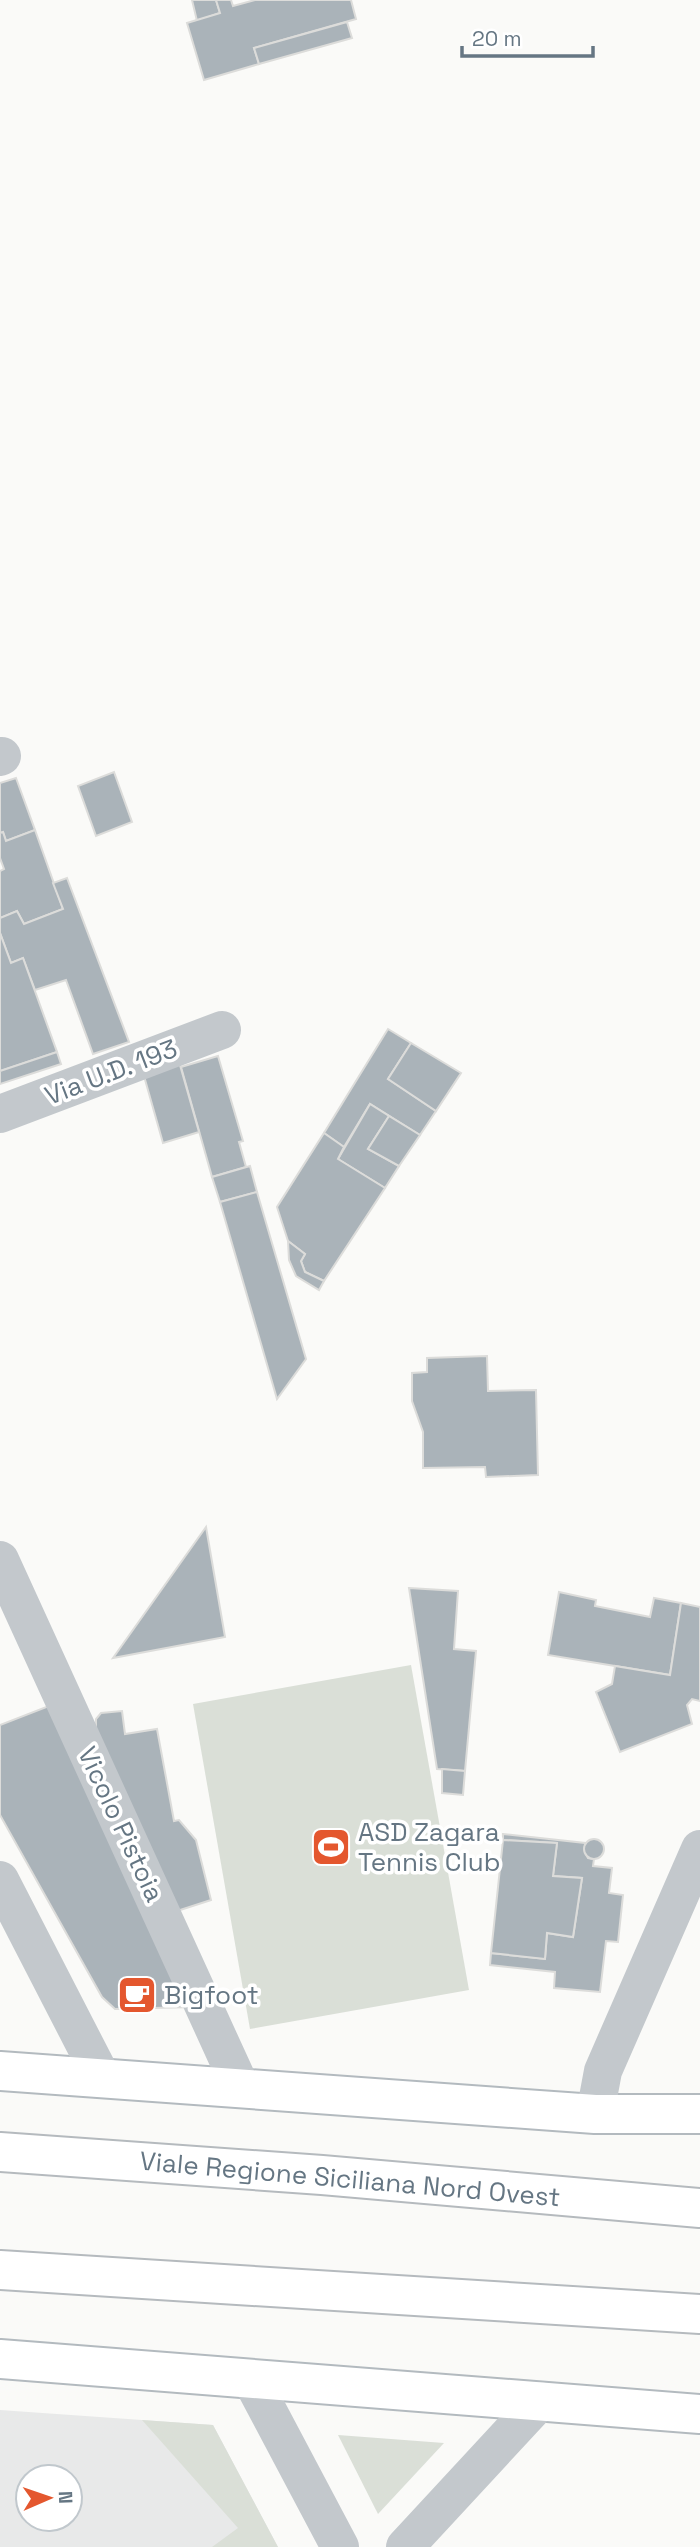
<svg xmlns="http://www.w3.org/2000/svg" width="700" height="2547" viewBox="0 0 700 2547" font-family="'Space Grotesk',sans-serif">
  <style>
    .built { fill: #e8e9e9; fill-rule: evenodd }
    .green { fill: #dadfd7 }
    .building { fill: #aab3b9; stroke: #dcdcda; stroke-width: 2 }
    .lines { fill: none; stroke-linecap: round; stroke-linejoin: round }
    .secondary-casing { stroke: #b3babf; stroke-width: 42 }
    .primary-casing { stroke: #b5babe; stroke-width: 42 }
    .street { stroke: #c3c8cc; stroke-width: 38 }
    .secondary { stroke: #fff; stroke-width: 38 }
    .primary { stroke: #fff; stroke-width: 38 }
    .labels { text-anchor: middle; stroke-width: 7; stroke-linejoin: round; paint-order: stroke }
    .street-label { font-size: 26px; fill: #657683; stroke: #fff }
    .poi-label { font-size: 26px; fill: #657683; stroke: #fff; text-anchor: start }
  </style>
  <rect width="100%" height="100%" fill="#fafaf8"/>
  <!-- built -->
  <path class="built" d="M 0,2410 L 213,2425 L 278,2547 L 0,2547 ZM 28,2477 L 70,2477 L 70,2519 L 28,2519 Z"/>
  <!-- green -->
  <g class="green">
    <polygon points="411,1665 469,1990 250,2029 193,1704"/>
    <polygon points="142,2420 213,2425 278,2547 212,2547 238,2528"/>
    <polygon points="338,2435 444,2443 378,2514"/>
  </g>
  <!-- building -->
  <g class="building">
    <polygon points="192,0 216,0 220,13 197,21"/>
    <polygon points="216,0 231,0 233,6 255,0 351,0 356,19 254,48 259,64 204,80 187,23 220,13"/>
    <polygon points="347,22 352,38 259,64 254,48"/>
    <polygon points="114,772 132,822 96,836 78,786"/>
    <polygon points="16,778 35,830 6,841 3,832 0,833 0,783"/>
    <polygon points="35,830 63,909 24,924 17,911 0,918 0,871 4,869 0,858 0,833 3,832 6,841"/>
    <polygon points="67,878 129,1042 93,1054 66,980 35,990 23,958 11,963 0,933 0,918 17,911 24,924 63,909 53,883"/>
    <polygon points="0,933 11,963 23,958 57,1052 0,1071"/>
    <polygon points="388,1029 411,1043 388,1079 436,1111 420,1135 370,1104 344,1147 324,1133"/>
    <polygon points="411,1043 461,1073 436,1111 388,1079"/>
    <polygon points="57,1052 61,1064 0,1084 0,1071"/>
    <polygon points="218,1056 243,1141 239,1142 246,1167 212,1177 181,1067"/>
    <polygon points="178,1058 199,1132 163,1143 142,1069"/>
    <polygon points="370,1104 389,1116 368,1149 399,1166 385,1188 338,1159"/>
    <polygon points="389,1116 420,1135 399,1166 368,1149"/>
    <polygon points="324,1133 344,1147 338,1159 385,1188 324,1281 305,1272 301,1261 305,1254 288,1241 277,1207"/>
    <polygon points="250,1166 257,1192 220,1202 212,1177"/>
    <polygon points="257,1192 306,1359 277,1399 220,1202"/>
    <polygon points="288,1241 305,1254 301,1261 305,1272 324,1281 319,1290 296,1276 289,1260"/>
    <polygon points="487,1356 488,1391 536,1390 538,1475 486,1477 485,1467 423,1468 423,1432 412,1401 412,1373 427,1372 427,1358"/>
    <polygon points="206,1527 225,1637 113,1658"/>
    <polygon points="409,1588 458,1591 454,1649 476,1651 465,1771 437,1769"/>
    <polygon points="559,1592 596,1600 595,1606 650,1617 654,1598 681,1603 670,1675 548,1655"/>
    <polygon points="681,1603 700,1607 700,1701 692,1699 687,1705 692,1724 620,1752 596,1692 612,1684 615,1666 670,1675"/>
    <polygon points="54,1704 192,2007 115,2009 102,1997 0,1815 0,1725"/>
    <polygon points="122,1711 125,1734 157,1729 174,1821 179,1820 196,1840 211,1900 174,1912 96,1747 96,1719 101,1713"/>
    <polygon points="442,1769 465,1771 463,1795 442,1793"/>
    <polygon points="503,1834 585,1843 585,1852 588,1858 594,1859 593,1866 612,1868 609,1893 623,1895 618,1942 606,1941 600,1992 554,1988 555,1972 490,1965 491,1953 545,1959 547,1933 573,1937 582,1878 553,1876 557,1843 503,1840"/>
    <circle cx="594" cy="1849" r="10"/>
    <polygon points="503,1840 557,1843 553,1876 582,1878 573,1937 547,1933 545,1959 491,1953"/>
  </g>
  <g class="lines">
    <!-- secondary casing -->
    <g class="secondary-casing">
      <g id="secondary">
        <polyline points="0,2071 595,2114 700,2114"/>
        <polyline points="0,2359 700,2414"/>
      </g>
    </g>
    <!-- primary casing -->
    <g class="primary-casing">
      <g id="primary">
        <polyline points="0,2152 322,2175 700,2208"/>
        <polyline points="0,2270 700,2314"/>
      </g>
    </g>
    <!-- street -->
    <g class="street">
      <polyline points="0,757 2,756"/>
      <polyline points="0,1114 222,1030"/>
      <polyline points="0,1560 241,2088"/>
      <polyline points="0,1880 102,2078"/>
      <polyline points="595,2114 603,2071 700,1849"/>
      <polyline points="251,2379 340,2547"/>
      <polyline points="405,2547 540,2401"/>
    </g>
    <!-- secondary -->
    <use href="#secondary" class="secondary"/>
    <!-- primary -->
    <use href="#primary" class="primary"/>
  </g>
  <!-- icons -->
  <defs>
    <g id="stadium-square" transform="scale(2.0125)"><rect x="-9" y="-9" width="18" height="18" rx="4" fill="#e4572e" stroke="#fff"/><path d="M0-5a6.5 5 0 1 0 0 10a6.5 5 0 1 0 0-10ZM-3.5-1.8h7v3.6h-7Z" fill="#fff"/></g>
    <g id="cafe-square" transform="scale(2.0125)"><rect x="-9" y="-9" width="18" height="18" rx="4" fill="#e4572e" stroke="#fff"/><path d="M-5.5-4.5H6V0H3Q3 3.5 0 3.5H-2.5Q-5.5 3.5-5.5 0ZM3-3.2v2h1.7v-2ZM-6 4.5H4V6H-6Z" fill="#fff"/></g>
  </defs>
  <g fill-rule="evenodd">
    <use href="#stadium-square" x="331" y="1847"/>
    <use href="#cafe-square" x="137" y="1995"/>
  </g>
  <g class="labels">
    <!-- street labels -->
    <g class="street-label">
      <text transform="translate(111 1072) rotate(-21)" y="9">Via U.D. 193</text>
      <text transform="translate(121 1824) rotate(65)" y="9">Vicolo Pistoia</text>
      <text transform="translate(350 2179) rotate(5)" y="9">Viale Regione Siciliana Nord Ovest</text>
    </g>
    <!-- poi labels -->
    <g class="poi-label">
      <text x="358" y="1841">ASD Zagara<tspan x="358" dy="30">Tennis Club</tspan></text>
      <text x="164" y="2004">Bigfoot</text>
    </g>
  </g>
  <!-- north arrow -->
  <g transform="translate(49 2498) rotate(88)"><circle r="33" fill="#ffffff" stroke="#c1c8cd" stroke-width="2"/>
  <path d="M0-5L12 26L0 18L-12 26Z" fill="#e4572e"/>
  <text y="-10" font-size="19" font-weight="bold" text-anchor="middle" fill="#657683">N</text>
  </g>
  <!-- scale -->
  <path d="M462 46v10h131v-10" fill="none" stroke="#657683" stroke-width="3.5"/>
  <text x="472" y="46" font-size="21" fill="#657683" stroke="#ffffff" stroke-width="5" paint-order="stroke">20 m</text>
</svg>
